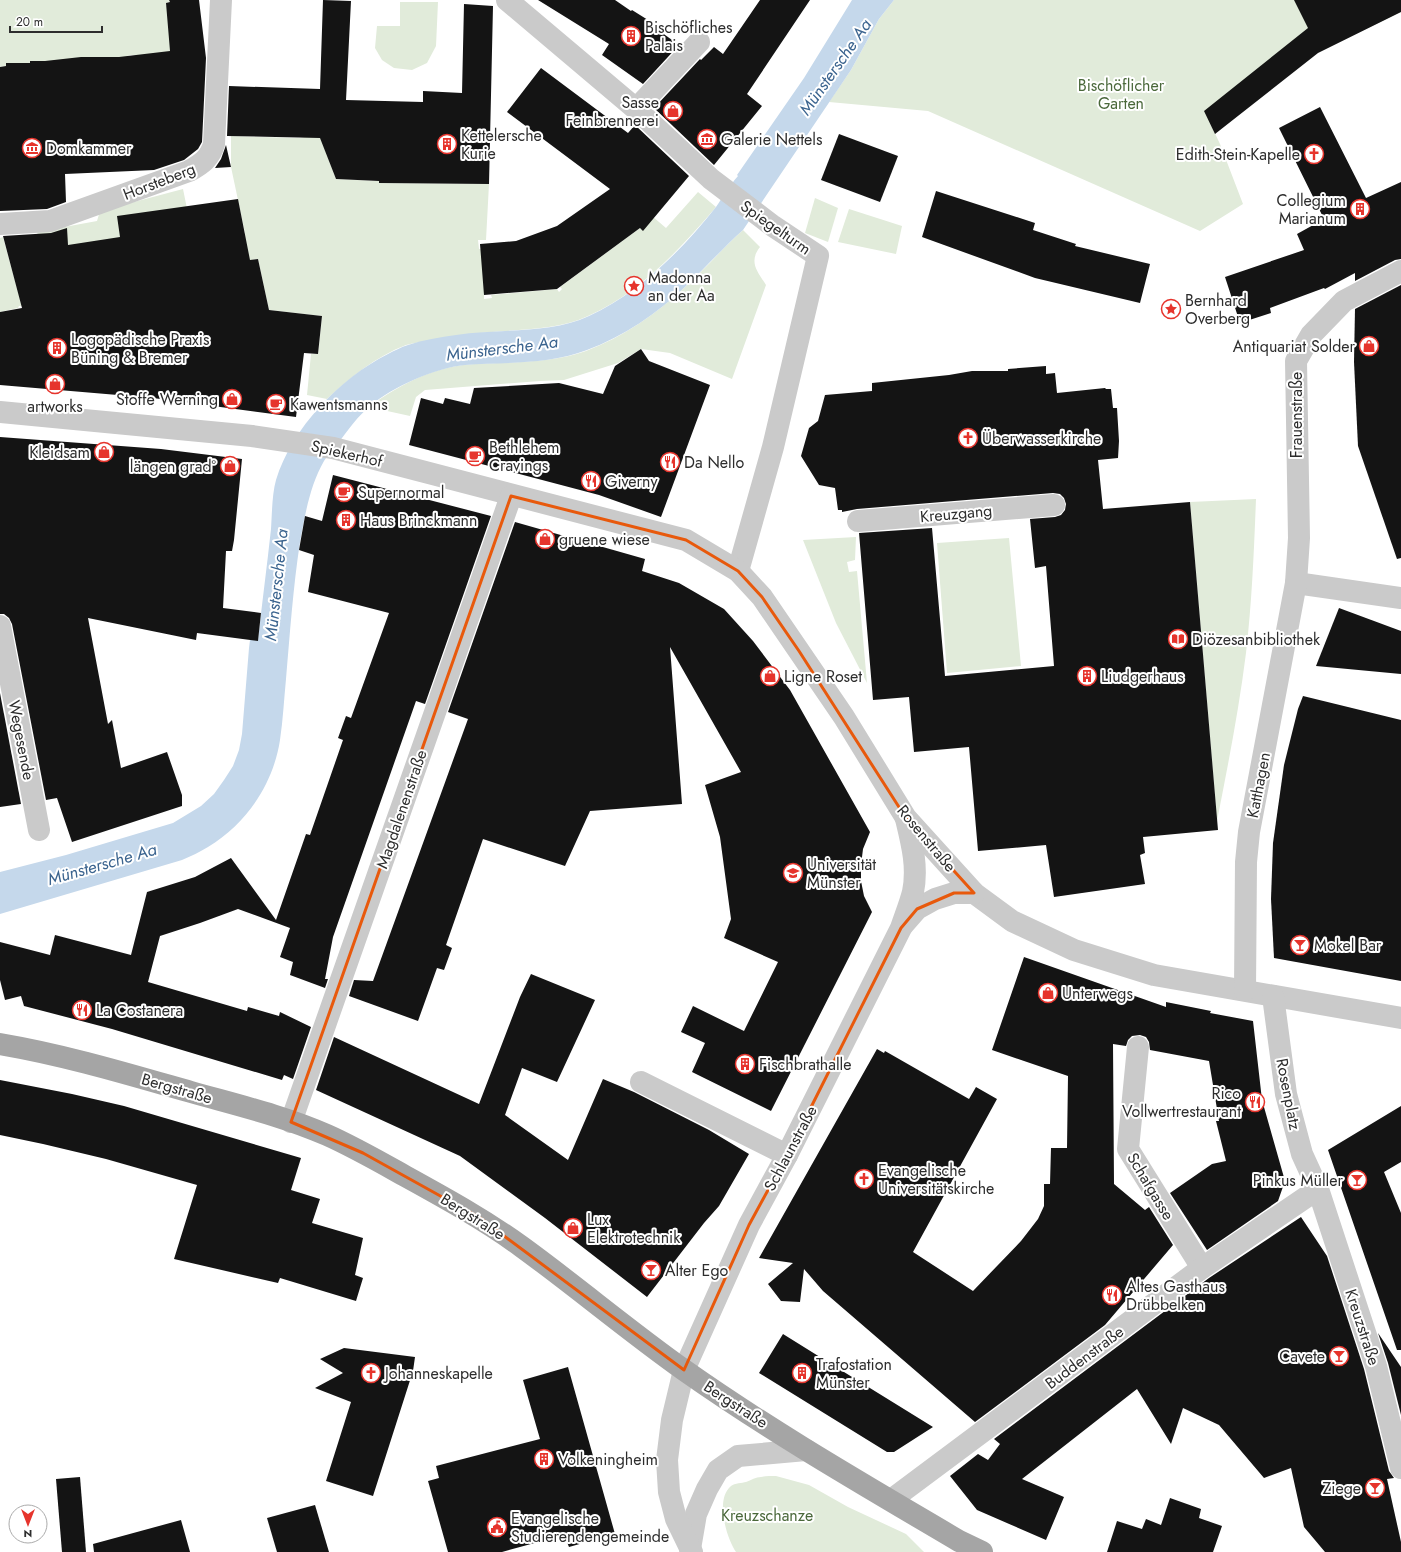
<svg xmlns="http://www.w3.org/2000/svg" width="1401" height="1552" viewBox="0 0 1401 1552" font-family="Jost,sans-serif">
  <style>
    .green { fill: #e1ebda }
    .water { fill: #c5d8eb }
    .building { fill: #141414 }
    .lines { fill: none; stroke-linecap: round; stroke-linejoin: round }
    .minor { stroke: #cacaca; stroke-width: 22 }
    .major { stroke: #a5a5a5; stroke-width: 22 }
    .marked { fill: none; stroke: #e8590c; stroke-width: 3; stroke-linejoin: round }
    .labels { text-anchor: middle; stroke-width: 4; stroke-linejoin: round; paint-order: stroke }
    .poi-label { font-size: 16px; fill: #2d2d2d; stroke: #fff; text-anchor: start }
    .park-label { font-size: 16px; fill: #4a683a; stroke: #fff }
    .street-label { font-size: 16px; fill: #2d2d2d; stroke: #fff }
    .water-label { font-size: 17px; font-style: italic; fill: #3b648f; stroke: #fff }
  </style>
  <rect width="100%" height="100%" fill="#fff"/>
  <!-- green -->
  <g class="green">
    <polygon points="0,0 169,0 170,2 166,3 166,6 170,6 175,58 131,55 127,56 127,61 103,57 55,64 30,61 30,65 10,66 10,63 6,63 6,66 0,67"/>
    <polygon points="894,0 1399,0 1401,5 1401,12 1368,28 1314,39 1210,123 1220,144 1243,204 1200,231 928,111 829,102 851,70 879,19"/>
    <polygon points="400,2 438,2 436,46 427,63 412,70 394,68 382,60 375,48 377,26 400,26"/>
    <path d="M 319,134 L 336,179 L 379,181 L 379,183 L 489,184 L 486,240 L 478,240 L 479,249 L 483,249 L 486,290 L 484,291 L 484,299 L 492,298 L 491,295 L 557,289 L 559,292 L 562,289 L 560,287 L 640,228 L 652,216 L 666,228 L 698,192 L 716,207 C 680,249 640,293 588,316 C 562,328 533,329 505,331 C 479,333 453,335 427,341 C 420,342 413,343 406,345 C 375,357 351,377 327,399 L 307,395 L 311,354 L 318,354 L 322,316 L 269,310 L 258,259 L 55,297 L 37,232 L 97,221 L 100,211 L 183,189 L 194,243 L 245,233 L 231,167 L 231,136 L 300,138 Z"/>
    <polygon points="815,198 838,208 828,242 805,233"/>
    <polygon points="849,209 902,226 896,254 838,242"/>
    <path d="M 743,230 L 760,247 C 748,262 758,272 766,285 L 732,379 L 670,353 L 641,349 L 618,363 L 564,380 L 540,381 L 425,390 L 416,397 L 410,416 L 369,407 C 396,387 429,369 463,365 C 504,361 546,365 586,351 C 623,337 656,314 685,287 C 705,269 723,248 743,230 Z"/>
    <polygon points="3,237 22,306 19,306 18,308 0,312 0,238"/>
    <path d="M 1256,499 C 1254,550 1252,602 1246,653 C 1239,709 1228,765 1217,821 L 1190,502 Z"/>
    <polygon points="856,537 855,560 847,562 849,572 857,571 867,683 836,623 803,540"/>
    <polygon points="1009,538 1021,666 947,673 937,543"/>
    <path d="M 776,1476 L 809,1485 L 848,1507 L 906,1534 L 924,1552 L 736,1552 C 726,1537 715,1499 731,1486 C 735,1483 742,1483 746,1482 C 751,1480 756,1477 761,1477 C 766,1476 771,1476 776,1476 Z"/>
  </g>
  <!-- water -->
  <path class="water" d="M 852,0 L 894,0 L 879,19 L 851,70 L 743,230 C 723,248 705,268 686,286 C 657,314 624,336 587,350 C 548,365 505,362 465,365 C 435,368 392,387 370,406 C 358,416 348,430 339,442 C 334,448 328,454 324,461 C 310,485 305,515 300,542 C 293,588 290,633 286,679 C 284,699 283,720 280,740 C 273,785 246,824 208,847 C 200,852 191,856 182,860 L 0,914 L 0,872 L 66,855 L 173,823 L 201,806 L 214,794 L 224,780 L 233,766 L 239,750 L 242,734 L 249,648 L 250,640 L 258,640 C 262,603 267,566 271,529 C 272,514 272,494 276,480 C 292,428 340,378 388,354 C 394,351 401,347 408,345 C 423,340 440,337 456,335 C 499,328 548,335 589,316 C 639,293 682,250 716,207 C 723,197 729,186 738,176 L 737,175 L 804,78 Z"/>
  <!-- building -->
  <g class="building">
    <polygon points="169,0 199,0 206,58 202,142 198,149 184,160 154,170 65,174 66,202 47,209 0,211 0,67 6,66 6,63 30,63 30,61 45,61 81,57 119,57 170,51 166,3 170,2"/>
    <polygon points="323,0 351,1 346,100 423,102 423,91 462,93 464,4 493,6 489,184 379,183 379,181 336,179 320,138 227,136 229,86 320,89"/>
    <polygon points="538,0 615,0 631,11 632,10 656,25 654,27 679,45 643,84 602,55 609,44"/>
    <polygon points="760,0 810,0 747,94 762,106 714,165 654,108 700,59 701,60 714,47 723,54"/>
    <polygon points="1294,0 1401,0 1401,12 1318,53 1215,134 1204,111 1308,28"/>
    <polygon points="541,68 628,133 635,125 689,176 643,231 640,228 557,289 484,295 480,244 516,241 557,226 610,189 507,112"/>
    <polygon points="1320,107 1366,198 1401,182 1401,259 1395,260 1355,281 1355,273 1325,289 1324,288 1270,308 1271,313 1240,323 1225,277 1304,250 1297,234 1324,219 1279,128"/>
    <polygon points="839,134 898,156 880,202 821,180"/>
    <polygon points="226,145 231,167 215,168 221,159"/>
    <polygon points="936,191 1035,223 1033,230 1076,244 1075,246 1150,264 1140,303 1035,278 922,237"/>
    <polygon points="238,199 250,260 258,259 269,310 322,316 318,354 304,353 296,417 153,398 0,385 0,312 22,308 3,236 51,233 67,228 68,245 120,237 117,216"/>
    <polygon points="1401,285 1401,558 1397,559 1358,446 1354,362 1355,309"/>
    <polygon points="641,349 649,361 710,385 661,517 599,495 409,445 421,398 443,404 445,398 470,404 474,388 559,383 603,394 615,366"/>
    <polygon points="1046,366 1046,374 1055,373 1057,393 1105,388 1106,389 1111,389 1113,408 1117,408 1119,441 1118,458 1098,460 1103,509 1190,502 1218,830 1143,837 1145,853 1140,855 1145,884 1054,897 1046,845 978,851 969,747 914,752 909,697 873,700 859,533 932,528 945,676 1054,666 1046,566 1035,568 1030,519 1055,517 1061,515 1065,510 1066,504 1064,498 1060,494 1053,493 857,509 842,512 842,510 838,510 835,488 819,485 801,456 809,428 818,421 825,395 872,391 872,383 949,375 972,371 1008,371 1008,369"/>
    <polygon points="0,437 161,449 242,459 234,540 232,551 226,551 223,608 261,613 258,641 197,633 196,640 88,618 108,724 112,720 121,768 167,752 182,795 182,806 72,842 57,798 46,800 12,624 9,618 4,614 0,614"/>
    <polygon points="333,475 491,516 425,704 416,701 333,937 325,979 328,979 325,988 290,975 293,962 280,957 290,928 238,909 200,923 160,936 148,982 247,1011 248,1007 279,1016 280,1012 311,1027 293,1079 284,1075 282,1080 112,1029 24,1006 21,996 5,1000 0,980 0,942 50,955 55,935 131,955 147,892 195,877 231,858 276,920 306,834 310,835 343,740 338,738 346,716 351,718 389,613 308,592 314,555 299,550 305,516 322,521"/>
    <polygon points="515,522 645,559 642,571 679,583 724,609 753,641 790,690 870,832 863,849 861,865 861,881 864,896 872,912 771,1111 692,1072 705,1043 681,1032 693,1006 744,1031 778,962 724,938 731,919 720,837 705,785 741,772 670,647 682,804 590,811 565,866 483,839 446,945 452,948 444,970 437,968 418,1021 349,996 354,980 373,981 468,719 448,712"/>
    <polygon points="1339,608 1401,631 1401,674 1316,666"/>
    <polygon points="0,693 21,804 0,807"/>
    <polygon points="1303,696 1401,720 1401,981 1274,958 1271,899 1273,843 1284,765 1298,709"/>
    <polygon points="1024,957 1166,1007 1166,1002 1211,1011 1210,1013 1253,1021 1262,1100 1285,1181 1278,1201 1207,1250 1170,1193 1212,1164 1226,1161 1216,1121 1219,1121 1209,1061 1150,1050 1149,1042 1146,1037 1140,1035 1132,1036 1128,1040 1126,1046 1113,1044 1114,1184 1145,1210 1149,1207 1173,1245 1105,1325 975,1422 823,1291 804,1269 800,1302 781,1301 768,1284 793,1263 759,1258 877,1049 884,1053 885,1051 969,1099 976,1087 997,1099 913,1252 973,1291 1021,1241 1038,1219 1044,1206 1044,1184 1050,1184 1051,1148 1067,1148 1068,1076 992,1050"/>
    <polygon points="531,974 595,1000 557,1082 522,1068 505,1115 568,1160 603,1079 634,1092 709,1130 749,1154 719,1206 704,1223 647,1297 545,1218 460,1156 316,1090 334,1037 479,1104 520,997"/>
    <polygon points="0,1080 72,1094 124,1106 301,1158 291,1190 320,1199 312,1223 363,1238 355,1275 363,1278 356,1301 280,1278 278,1283 174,1259 197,1185 106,1159 43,1144 0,1135"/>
    <polygon points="1401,1106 1401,1162 1384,1172 1401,1213 1401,1350 1397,1350 1328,1150"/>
    <polygon points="1301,1217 1327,1256 1364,1369 1389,1471 1394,1478 1387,1479 1401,1542 1401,1552 1325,1552 1304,1527 1291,1468 1264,1478 1219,1425 1183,1408 1171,1444 1137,1389 1022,1479 1064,1497 1046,1540 977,1510 950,1476 978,1454 988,1460 1000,1444 994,1439 1209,1278"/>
    <polygon points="1378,1333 1401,1367 1401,1415 1388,1363"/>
    <polygon points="783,1334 844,1372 933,1427 894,1452 887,1452 759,1373"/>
    <polygon points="344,1348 415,1357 413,1371 373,1496 326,1481 351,1402 315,1388 343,1373 320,1359"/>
    <polygon points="568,1367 615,1534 569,1547 564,1535 502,1552 448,1552 428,1481 439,1478 436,1466 540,1439 523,1380"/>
    <polygon points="80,1477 86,1552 62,1552 56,1479"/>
    <polygon points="1170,1498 1201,1509 1199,1518 1222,1526 1213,1552 1107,1552 1117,1521 1142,1529 1146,1519 1161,1525"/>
    <polygon points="315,1505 329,1552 277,1552 267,1518"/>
    <polygon points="181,1520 190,1552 94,1552 93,1544"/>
  </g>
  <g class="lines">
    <!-- minor -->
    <g class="minor">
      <polyline points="507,0 636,109 711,179 773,226 818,256 773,447 738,571"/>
      <polyline points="636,109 699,42"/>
      <path d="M 0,224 L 50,221 L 189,171 C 202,164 210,158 214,144 L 221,0"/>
      <polyline points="0,412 252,436 333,448 686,540 738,571 762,597 844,717 906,818 974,893 1012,921 1074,950 1154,975 1401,1018"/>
      <polyline points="858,521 1054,505"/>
      <polyline points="1296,583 1401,598"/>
      <polyline points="0,626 39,830"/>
      <polyline points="903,925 917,909 935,899 954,893 974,893"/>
      <polyline points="1245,990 1246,862 1249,832 1296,583 1299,538 1296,361 1311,335 1344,301 1401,271"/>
      <polyline points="1273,996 1286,1094 1302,1154 1318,1189 1376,1366 1401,1468"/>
      <polyline points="1138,1047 1128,1149 1202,1268"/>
      <polyline points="641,1082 787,1155"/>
      <polyline points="291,1122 511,496"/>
      <polyline points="891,1500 1202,1268 1318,1189"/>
      <polyline points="690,1549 696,1514 707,1489 718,1470 738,1456 806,1450"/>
      <path d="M 692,1552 L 676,1519 L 669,1492 L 667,1460 L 672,1420 L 684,1370 L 749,1225 L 787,1155 L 901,928 C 905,916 910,904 913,892 C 918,867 912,844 906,819"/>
    </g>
    <!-- major -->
    <path class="major" d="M 0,1044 C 65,1055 128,1074 191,1092 C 237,1105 284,1116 327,1135 C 354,1147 380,1162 405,1176 C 445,1198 485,1220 522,1247 C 577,1287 629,1331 684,1370 C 772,1432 866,1486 959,1541 L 982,1552"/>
  </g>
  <!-- marked area -->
  <path class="marked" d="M 511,496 L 686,540 L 738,571 L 762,597 L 799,651 L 906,818 L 974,893 L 954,893 L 917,909 L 901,928 L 787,1155 L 749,1225 L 684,1370 L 480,1218 L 363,1153 L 291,1122 Z"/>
  <!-- icons -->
  <defs>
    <g id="building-ring" transform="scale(1)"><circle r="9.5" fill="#fff" stroke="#e6342c" stroke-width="1.5"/><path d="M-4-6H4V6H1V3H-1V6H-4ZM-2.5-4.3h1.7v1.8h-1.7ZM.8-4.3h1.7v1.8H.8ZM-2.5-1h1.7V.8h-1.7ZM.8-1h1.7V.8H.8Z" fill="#e6342c"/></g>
    <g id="shop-ring" transform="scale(1)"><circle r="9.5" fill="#fff" stroke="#e6342c" stroke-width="1.5"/><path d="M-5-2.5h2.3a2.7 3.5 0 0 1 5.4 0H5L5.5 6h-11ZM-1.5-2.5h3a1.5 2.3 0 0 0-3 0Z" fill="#e6342c"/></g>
    <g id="museum-ring" transform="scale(1)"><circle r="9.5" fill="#fff" stroke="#e6342c" stroke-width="1.5"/><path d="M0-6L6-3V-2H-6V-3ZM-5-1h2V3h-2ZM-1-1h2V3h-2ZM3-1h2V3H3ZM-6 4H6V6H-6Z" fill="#e6342c"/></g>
    <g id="church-ring" transform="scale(1)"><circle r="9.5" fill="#fff" stroke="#e6342c" stroke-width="1.5"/><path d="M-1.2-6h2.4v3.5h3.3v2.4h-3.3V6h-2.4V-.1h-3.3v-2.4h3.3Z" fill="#e6342c"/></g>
    <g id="sight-ring" transform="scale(1)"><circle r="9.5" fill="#fff" stroke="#e6342c" stroke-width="1.5"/><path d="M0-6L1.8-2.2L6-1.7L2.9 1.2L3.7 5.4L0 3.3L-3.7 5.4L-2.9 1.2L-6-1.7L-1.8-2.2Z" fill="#e6342c"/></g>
    <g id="cafe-ring" transform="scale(1)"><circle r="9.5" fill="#fff" stroke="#e6342c" stroke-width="1.5"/><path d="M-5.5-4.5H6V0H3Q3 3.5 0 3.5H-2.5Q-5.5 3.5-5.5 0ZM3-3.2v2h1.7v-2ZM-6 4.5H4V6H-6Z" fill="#e6342c"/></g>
    <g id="restaurant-ring" transform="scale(1)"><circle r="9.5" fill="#fff" stroke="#e6342c" stroke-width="1.5"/><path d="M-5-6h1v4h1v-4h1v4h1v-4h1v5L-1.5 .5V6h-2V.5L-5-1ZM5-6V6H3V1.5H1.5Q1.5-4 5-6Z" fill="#e6342c"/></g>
    <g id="library-ring" transform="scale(1)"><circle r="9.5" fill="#fff" stroke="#e6342c" stroke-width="1.5"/><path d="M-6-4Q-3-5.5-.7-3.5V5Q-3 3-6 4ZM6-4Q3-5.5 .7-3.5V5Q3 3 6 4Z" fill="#e6342c"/></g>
    <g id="university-ring" transform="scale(1)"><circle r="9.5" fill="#fff" stroke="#e6342c" stroke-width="1.5"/><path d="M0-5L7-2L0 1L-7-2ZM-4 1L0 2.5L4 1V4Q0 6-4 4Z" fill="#e6342c"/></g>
    <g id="bar-ring" transform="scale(1)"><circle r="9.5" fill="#fff" stroke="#e6342c" stroke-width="1.5"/><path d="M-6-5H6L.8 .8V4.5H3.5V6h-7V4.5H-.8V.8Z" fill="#e6342c"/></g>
    <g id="civic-ring" transform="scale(1)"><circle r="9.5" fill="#fff" stroke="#e6342c" stroke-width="1.5"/><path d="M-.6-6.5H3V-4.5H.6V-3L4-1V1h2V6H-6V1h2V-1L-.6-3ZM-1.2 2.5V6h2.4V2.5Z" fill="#e6342c"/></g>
  </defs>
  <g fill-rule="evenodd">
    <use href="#building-ring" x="631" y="36"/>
    <use href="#shop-ring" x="673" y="111"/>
    <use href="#museum-ring" x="707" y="139"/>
    <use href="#building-ring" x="447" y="144"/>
    <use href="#museum-ring" x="32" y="148"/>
    <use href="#church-ring" x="1314" y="154"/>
    <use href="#building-ring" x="1360" y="209"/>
    <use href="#sight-ring" x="634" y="286"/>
    <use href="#sight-ring" x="1171" y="309"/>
    <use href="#shop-ring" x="1369" y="346"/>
    <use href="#building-ring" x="57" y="348"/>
    <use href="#shop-ring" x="55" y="384"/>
    <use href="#shop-ring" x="232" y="399"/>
    <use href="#cafe-ring" x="276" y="404"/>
    <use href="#church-ring" x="968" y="438"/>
    <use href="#shop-ring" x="104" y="452"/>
    <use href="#cafe-ring" x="475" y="456"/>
    <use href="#restaurant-ring" x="670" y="462"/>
    <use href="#shop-ring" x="230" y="466"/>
    <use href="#restaurant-ring" x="591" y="481"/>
    <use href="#cafe-ring" x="344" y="492"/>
    <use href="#building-ring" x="346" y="520"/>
    <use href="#shop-ring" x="545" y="539"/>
    <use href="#library-ring" x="1178" y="639"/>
    <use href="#shop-ring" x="770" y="676"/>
    <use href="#building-ring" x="1087" y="676"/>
    <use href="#university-ring" x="793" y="873"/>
    <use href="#bar-ring" x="1300" y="945"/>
    <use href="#shop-ring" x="1048" y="993"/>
    <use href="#restaurant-ring" x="82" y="1010"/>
    <use href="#building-ring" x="745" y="1064"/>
    <use href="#restaurant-ring" x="1255" y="1102"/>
    <use href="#church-ring" x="864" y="1179"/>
    <use href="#bar-ring" x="1357" y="1180"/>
    <use href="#shop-ring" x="573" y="1228"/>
    <use href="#bar-ring" x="651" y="1270"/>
    <use href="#restaurant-ring" x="1112" y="1295"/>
    <use href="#bar-ring" x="1339" y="1356"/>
    <use href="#church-ring" x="371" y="1373"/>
    <use href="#building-ring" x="802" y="1373"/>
    <use href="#building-ring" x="544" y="1459"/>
    <use href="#bar-ring" x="1375" y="1488"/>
    <use href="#civic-ring" x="497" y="1527"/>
  </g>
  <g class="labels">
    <!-- poi labels -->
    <g class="poi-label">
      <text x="645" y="33">Bischöfliches<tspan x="645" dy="18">Palais</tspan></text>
      <text x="659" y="108" text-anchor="end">Sasse<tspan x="659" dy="18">Feinbrennerei</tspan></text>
      <text x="461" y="141">Kettelersche<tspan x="461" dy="18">Kurie</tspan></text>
      <text x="721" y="145">Galerie Nettels</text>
      <text x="46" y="154">Domkammer</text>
      <text x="1300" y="160" text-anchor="end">Edith-Stein-Kapelle</text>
      <text x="1346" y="206" text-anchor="end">Collegium<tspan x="1346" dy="18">Marianum</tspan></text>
      <text x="648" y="283">Madonna<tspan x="648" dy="18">an der Aa</tspan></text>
      <text x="1185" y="306">Bernhard<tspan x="1185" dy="18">Overberg</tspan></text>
      <text x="71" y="345">Logopädische Praxis<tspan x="71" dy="18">Büning &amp; Bremer</tspan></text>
      <text x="1355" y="352" text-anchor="end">Antiquariat Solder</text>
      <text x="218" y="405" text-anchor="end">Stoffe Werning</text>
      <text x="290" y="410">Kawentsmanns</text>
      <text x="55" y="412" text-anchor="middle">artworks</text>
      <text x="982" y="444">Überwasserkirche</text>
      <text x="489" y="453">Bethlehem<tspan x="489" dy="18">Cravings</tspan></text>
      <text x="90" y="458" text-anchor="end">Kleidsam</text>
      <text x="684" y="468">Da Nello</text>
      <text x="216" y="472" text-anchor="end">längen grad°</text>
      <text x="605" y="487">Giverny</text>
      <text x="358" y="498">Supernormal</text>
      <text x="360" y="526">Haus Brinckmann</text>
      <text x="559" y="545">gruene wiese</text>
      <text x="1192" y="645">Diözesanbibliothek</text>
      <text x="784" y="682">Ligne Roset</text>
      <text x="1101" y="682">Liudgerhaus</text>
      <text x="807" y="870">Universität<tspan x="807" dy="18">Münster</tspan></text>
      <text x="1314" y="951">Mokel Bar</text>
      <text x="1062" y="999">Unterwegs</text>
      <text x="96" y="1016">La Costanera</text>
      <text x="759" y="1070">Fischbrathalle</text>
      <text x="1241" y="1099" text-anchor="end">Rico<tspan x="1241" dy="18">Vollwertrestaurant</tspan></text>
      <text x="878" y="1176">Evangelische<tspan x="878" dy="18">Universitätskirche</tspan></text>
      <text x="1343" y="1186" text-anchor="end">Pinkus Müller</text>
      <text x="587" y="1225">Lux<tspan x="587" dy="18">Elektrotechnik</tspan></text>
      <text x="665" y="1276">Alter Ego</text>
      <text x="1126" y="1292">Altes Gasthaus<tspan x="1126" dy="18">Drübbelken</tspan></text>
      <text x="1325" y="1362" text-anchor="end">Cavete</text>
      <text x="816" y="1370">Trafostation<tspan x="816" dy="18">Münster</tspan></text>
      <text x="385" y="1379">Johanneskapelle</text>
      <text x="558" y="1465">Volkeningheim</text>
      <text x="1361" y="1494" text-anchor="end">Ziege</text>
      <text x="511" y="1524">Evangelische<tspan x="511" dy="18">Studierendengemeinde</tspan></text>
    </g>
    <!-- park labels -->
    <g class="park-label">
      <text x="1121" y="91">Bischöflicher<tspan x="1121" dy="18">Garten</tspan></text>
      <text x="767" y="1521">Kreuzschanze</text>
    </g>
    <!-- street labels -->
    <g class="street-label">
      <text transform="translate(159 181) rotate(-21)" y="6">Horsteberg</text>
      <text transform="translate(776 227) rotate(35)" y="6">Spiegelturm</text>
      <text transform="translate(1296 415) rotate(-90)" y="6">Frauenstraße</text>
      <text transform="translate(347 453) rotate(13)" y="6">Spiekerhof</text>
      <text transform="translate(956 513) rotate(-5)" y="6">Kreuzgang</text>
      <text transform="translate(22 740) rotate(79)" y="6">Wegesende</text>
      <text transform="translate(1258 785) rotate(-79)" y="6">Katthagen</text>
      <text transform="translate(401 809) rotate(-71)" y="6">Magdalenenstraße</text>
      <text transform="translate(927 838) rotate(50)" y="6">Rosenstraße</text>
      <text transform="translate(177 1088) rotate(16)" y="6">Bergstraße</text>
      <text transform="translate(1289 1094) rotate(79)" y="6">Rosenplatz</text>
      <text transform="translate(790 1148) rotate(-62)" y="6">Schlaunstraße</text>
      <text transform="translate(1151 1186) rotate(59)" y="6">Schafgasse</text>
      <text transform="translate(473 1216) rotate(32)" y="6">Bergstraße</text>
      <text transform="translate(1363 1327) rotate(72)" y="6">Kreuzstraße</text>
      <text transform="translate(1084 1357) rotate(-37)" y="6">Buddenstraße</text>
      <text transform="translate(736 1404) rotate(33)" y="6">Bergstraße</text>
    </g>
    <!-- water labels -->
    <g class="water-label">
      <text transform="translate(835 67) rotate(-55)" y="6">Münstersche Aa</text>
      <text transform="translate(502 348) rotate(-7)" y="6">Münstersche Aa</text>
      <text transform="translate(276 585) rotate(-84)" y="6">Münstersche Aa</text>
      <text transform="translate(102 864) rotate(-16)" y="6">Münstersche Aa</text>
    </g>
  </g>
  <!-- north arrow -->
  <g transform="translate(28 1524) rotate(180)"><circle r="19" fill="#ffffff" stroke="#ababab"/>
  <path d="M0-3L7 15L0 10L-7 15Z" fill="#e6342c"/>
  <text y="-6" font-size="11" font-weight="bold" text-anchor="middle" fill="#2d2d2d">N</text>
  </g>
  <!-- scale -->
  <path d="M10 26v6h92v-6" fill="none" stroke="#2d2d2d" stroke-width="2"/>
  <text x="16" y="26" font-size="12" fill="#2d2d2d" stroke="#ffffff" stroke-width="3" paint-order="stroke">20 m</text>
</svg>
